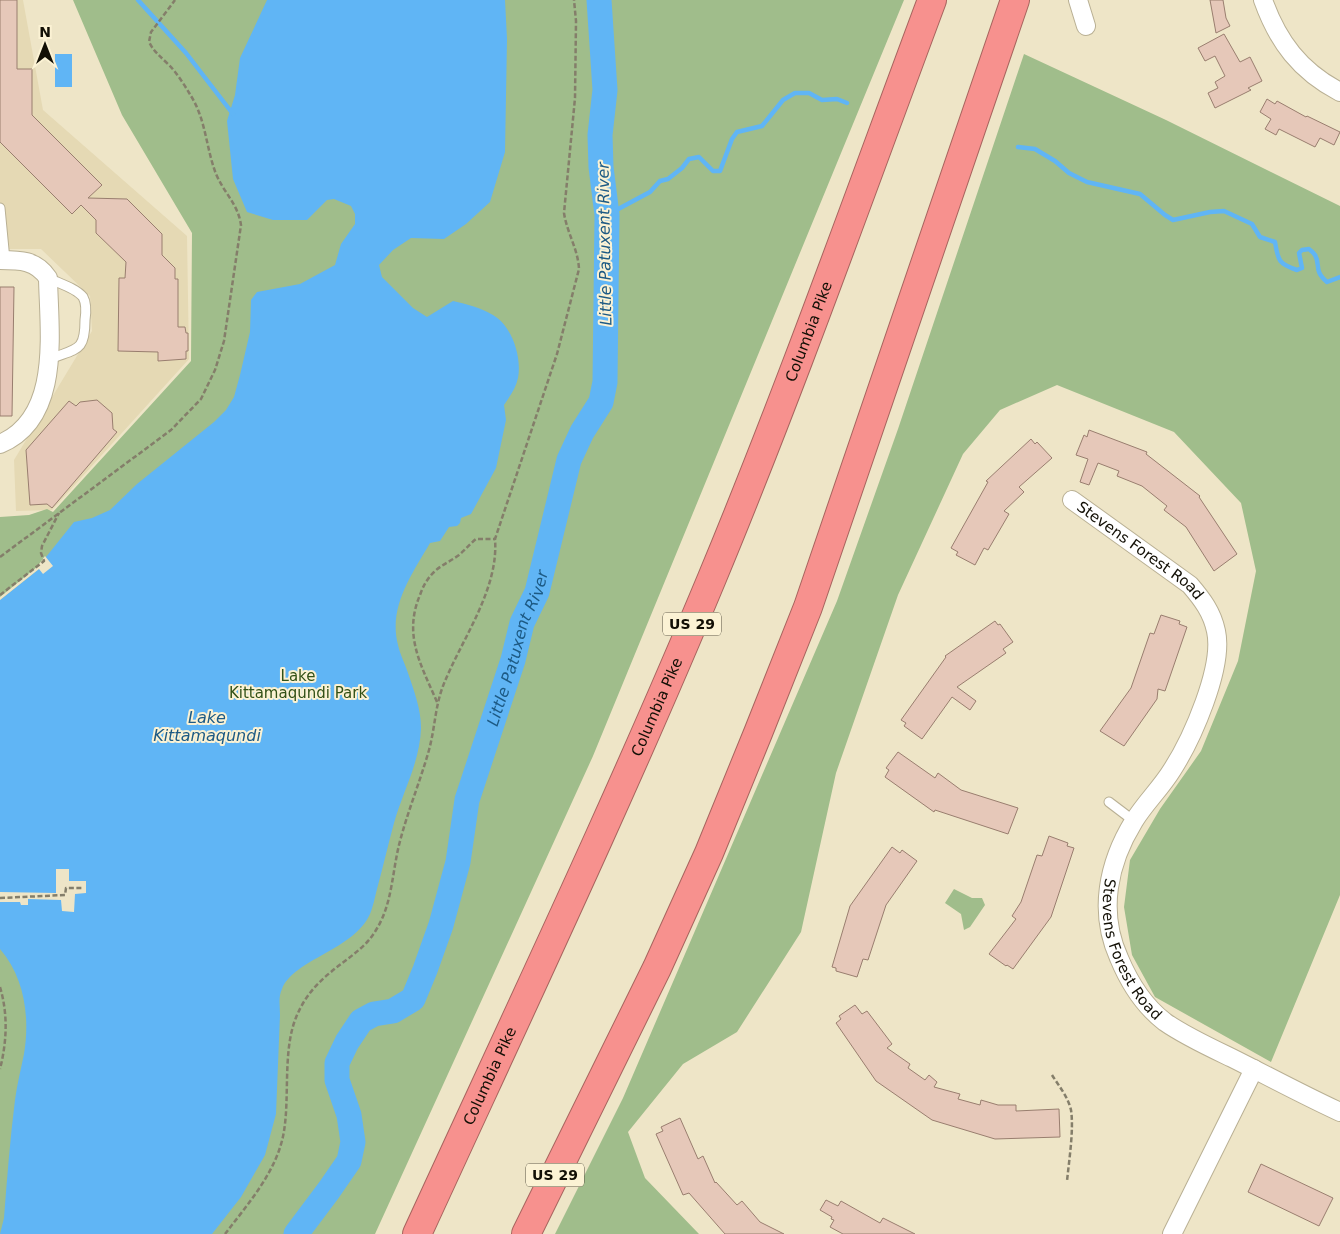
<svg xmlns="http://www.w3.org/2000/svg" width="1340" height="1234" viewBox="0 0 1340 1234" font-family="'DejaVu Sans',sans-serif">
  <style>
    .built { fill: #e5d9b4 }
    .green { fill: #a0bd8b }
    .water { fill: #60b5f5 }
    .pier { fill: #eee5c7 }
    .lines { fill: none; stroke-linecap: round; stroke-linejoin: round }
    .stream { stroke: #60b5f5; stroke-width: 4.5 }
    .river { stroke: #60b5f5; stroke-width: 25 }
    .building { fill: #e6c8b9; stroke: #997e6f }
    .service-casing { stroke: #b9b094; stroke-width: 11 }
    .minor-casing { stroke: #b9b094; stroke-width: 20 }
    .motorway-casing { stroke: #a7645e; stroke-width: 30 }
    .path { stroke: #847e6a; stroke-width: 2.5; stroke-dasharray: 5 2.5; stroke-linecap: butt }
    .service { stroke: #fff; stroke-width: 9 }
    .minor { stroke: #fff; stroke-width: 18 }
    .motorway { stroke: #f7918e; stroke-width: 28 }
    .labels { text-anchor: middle; stroke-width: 4; stroke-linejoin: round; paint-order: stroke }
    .shield { fill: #fbf2d4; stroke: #585343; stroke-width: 1 }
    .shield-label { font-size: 14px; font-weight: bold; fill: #120f05 }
    .street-label { font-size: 15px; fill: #120f05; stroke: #fbf2d4 }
    .park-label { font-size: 15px; fill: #325117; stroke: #fbf2d4 }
    .water-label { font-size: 16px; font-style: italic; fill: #1d5a84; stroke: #fbf2d4 }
  </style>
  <rect width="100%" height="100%" fill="#eee5c7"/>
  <!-- built -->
  <polygon class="built" points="0,0 23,0 43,110 187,236 189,359 52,510 16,511 14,460 92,331 90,296 41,249 0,249"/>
  <!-- green -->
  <g class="green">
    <polygon points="73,0 904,0 593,756 375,1234 0,1234 0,517 29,515 47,509 53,512 191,361 192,233 122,115"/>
    <polygon points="1024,54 1166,120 1340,206 1340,895 1271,1062 1155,997 1132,955 1124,907 1130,860 1160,809 1201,751 1238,661 1256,571 1241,503 1174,432 1057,385 1000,410 963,454 898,595 836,773 801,932 737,1032 683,1064 628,1132 645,1178 699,1234 555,1234 623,1098 837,601 898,429"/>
    <polygon points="954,889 972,898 982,898 985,905 970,927 964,930 961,914 945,903"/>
  </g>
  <!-- water -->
  <g class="water">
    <path d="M 267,0 L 505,0 L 507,39 L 505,152 L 490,202 L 466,224 L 444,239 L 411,238 L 393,250 L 379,265 L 382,277 L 413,308 L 427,317 L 453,301 C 467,304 481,308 493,315 C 512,326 522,357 518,378 C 516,388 510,396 504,405 L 506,420 L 496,468 L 471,514 L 461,518 L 460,523 L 457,526 L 449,527 L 440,541 L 430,543 C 412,574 388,607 398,645 C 400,654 405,664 408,673 C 414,691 421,709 421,728 C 420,762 403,791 394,823 C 388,845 383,867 377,889 C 375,897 373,907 370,914 C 354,950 294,959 282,989 C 278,997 280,1006 280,1015 L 276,1114 L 265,1155 L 241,1197 L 212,1234 L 0,1234 L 4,1218 C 7,1179 10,1139 15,1100 C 17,1084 21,1069 24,1054 C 30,1018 25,978 0,949 L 0,600 L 39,569 L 46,557 L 74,522 L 92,518 L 110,510 L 137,484 L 214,422 L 226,410 L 234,397 L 240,375 L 250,332 L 251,300 L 257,292 L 300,284 L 335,265 L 341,244 L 355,224 L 355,214 L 351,206 L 334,199 L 327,200 L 307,220 L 273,220 L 247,212 L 233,179 L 227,121 L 235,95 L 240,58 Z"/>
    <rect x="55" y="54" width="17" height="33"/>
  </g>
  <!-- pier -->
  <g class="pier">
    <polygon points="45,556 53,566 43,574 39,569 0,600 0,597 37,567"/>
    <polygon points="56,869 69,869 69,881 86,881 86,893 75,894 74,912 62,911 61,900 28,899 28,905 21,905 20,902 0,902 0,892 56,893"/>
  </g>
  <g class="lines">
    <!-- stream -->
    <g class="stream">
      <polyline points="138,0 186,53 233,114"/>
      <path d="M 1018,147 L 1035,149 L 1055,161 L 1069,173 L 1087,182 L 1140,194 L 1165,215 L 1173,220 L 1210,212 L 1224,211 L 1252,224 L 1260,237 L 1275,242 C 1278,261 1279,264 1297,270 L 1302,268 L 1299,253 L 1302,250 L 1309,249 C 1311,251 1313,252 1315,255 C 1321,265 1313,270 1327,282 L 1340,277"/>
      <polyline points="607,215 650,192 660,181 668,179 682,168 689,159 699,157 713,171 720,171 732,139 737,132 762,126 783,100 795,93 809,93 822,100 837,99 847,103"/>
    </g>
    <!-- river -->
    <path class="river" id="s1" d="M 296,1234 L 329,1190 L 349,1161 L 353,1142 L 349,1115 L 337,1080 L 337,1063 L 347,1042 L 361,1021 L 374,1014 L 393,1011 L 413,999 L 425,970 L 441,925 L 458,862 L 467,800 L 513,660 L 522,623 L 537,592 L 569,460 L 582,432 L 601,402 L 605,382 L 607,215 L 601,167 L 600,135 L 605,90 L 599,0"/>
  </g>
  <!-- building -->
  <g class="building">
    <polygon points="0,0 17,0 17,69 32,69 32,115 102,185 88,198 127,199 162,234 162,255 175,268 175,279 178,279 178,327 185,327 186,333 188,333 188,351 186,351 186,359 158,361 158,352 118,351 119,278 125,278 126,262 96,233 96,220 81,205 72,214 0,142"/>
    <polygon points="1210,0 1223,0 1226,18 1230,26 1216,33"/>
    <polygon points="1224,34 1240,62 1250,57 1262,81 1248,88 1251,90 1215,108 1208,93 1218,88 1215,82 1225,76 1215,56 1205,61 1198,48"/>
    <polygon points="1267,99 1275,104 1277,101 1306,117 1307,116 1340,132 1334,145 1320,138 1315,147 1279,129 1276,135 1265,129 1271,119 1260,112"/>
    <polygon points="0,287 14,287 12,416 0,416"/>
    <polygon points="97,400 112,413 113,429 117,432 52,508 47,504 30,505 26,450 69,401 76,406 80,402"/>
    <polygon points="1089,430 1147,452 1146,454 1200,496 1199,497 1237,554 1214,571 1186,527 1164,510 1167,506 1142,486 1117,476 1119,471 1098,463 1089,485 1080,482 1088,459 1076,455 1084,435 1087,437"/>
    <polygon points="1031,439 1035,444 1037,442 1052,458 1019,487 1024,492 1004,511 1009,514 988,550 984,548 975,565 956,555 958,552 951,548 988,482 986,481"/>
    <polygon points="1161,615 1180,621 1179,624 1187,627 1165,691 1158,689 1157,699 1124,746 1100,731 1131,688 1150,633 1154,634"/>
    <polygon points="995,621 998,625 1000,624 1013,642 1003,649 1006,653 957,687 976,701 970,710 952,697 922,739 904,726 906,723 901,720 946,657 945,656"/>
    <polygon points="898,752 935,778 938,773 961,790 1018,808 1008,834 935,810 934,812 885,777 889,770 886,768"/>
    <polygon points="1049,836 1068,843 1067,846 1074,848 1051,917 1013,969 1007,965 1006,966 989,954 1016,919 1012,916 1021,902 1037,855 1042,856"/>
    <polygon points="892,847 900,853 902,850 917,861 886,905 868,960 863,959 857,977 836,971 836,968 832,967 850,906"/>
    <polygon points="855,1005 862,1014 867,1011 892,1044 887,1048 910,1064 908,1068 925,1080 929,1075 937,1082 934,1087 960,1094 958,1099 980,1105 981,1100 998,1105 1016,1105 1016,1111 1059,1109 1060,1137 995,1139 932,1120 876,1081 836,1023 841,1019 839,1016"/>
    <polygon points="680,1118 698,1159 703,1156 715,1183 716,1182 737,1205 742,1201 760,1222 784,1234 725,1234 689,1193 683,1195 656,1134 663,1131 661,1127"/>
    <polygon points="1261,1164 1333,1198 1319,1226 1248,1192"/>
    <polygon points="826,1200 838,1206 841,1201 880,1223 883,1218 915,1234 843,1234 830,1227 834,1220 831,1219 832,1217 820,1210"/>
  </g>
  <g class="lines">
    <!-- service casing -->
    <g class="service-casing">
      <g id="service">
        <polyline points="0,208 5,260"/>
        <path d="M 48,278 C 58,283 76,288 83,297 C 87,304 86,313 85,320 C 85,352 77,348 50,359"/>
        <polyline points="1109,802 1134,821"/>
      </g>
    </g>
    <!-- minor casing -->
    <g class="minor-casing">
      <g id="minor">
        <polyline points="1078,0 1086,26"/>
        <path d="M 1263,0 C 1278,42 1300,71 1340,92"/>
        <path d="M 0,260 C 20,260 36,260 48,278 C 49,332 62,418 0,444"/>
        <path id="s2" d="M 1072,500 L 1190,585 C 1202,599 1212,612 1216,631 C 1224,667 1192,739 1172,770 C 1161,788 1145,803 1134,821 C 1108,863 1098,912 1119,958 C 1129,982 1144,1006 1165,1022 C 1185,1036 1209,1047 1232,1058 C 1268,1076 1303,1095 1340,1112"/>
        <polyline points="1172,1234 1254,1069"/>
      </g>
    </g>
    <!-- motorway casing -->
    <g class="motorway-casing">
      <g id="motorway">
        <path id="s3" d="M 417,1234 C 517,1016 620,799 712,578 C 791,388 860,193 932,0"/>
        <polyline points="526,1234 657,968 709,853 758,733 808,607 1015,0"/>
      </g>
    </g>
    <!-- path -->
    <g class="path">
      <path d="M 0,557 L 171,430 L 201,399 L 215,370 L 224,341 L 241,225 C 238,204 224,193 216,174 C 206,148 206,120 191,96 C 185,86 177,73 169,65 C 161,57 154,52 149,42 L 151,32 L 175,0"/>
      <polyline points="0,595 44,561 41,553 42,546 59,513"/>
      <path d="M 437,702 C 421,665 403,635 420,595 C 423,586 427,579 434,572 C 441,565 451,561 459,555 C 465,550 470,544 476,539 L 495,539"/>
      <polyline points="0,898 65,895 66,888 83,888"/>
      <path d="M 0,987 C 8,1014 7,1041 0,1069"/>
      <path d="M 1052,1075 C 1059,1086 1068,1097 1071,1110 C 1074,1129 1069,1161 1067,1181"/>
      <path d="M 225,1234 C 248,1204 278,1170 284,1131 C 290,1095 282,1046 298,1013 C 305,997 317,983 331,972 C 347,958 365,949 376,930 C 392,905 392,874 399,845 C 407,813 420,782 429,750 C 435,728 435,707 443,686 C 461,640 499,590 495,539 L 557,354 L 579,269 C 578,249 567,233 564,213 L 575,98 L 576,21 L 574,0"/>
    </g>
    <!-- service -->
    <use href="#service" class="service"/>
    <!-- minor -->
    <use href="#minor" class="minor"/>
    <!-- motorway -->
    <use href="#motorway" class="motorway"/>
  </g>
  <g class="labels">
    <!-- shield labels -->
    <g class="shield">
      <rect x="663" y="612.5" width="58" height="23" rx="4"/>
      <rect x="526" y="1163.5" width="58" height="23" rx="4"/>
    </g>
    <g class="shield-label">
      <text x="692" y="629">US 29</text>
      <text x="555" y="1180">US 29</text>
    </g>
    <!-- street labels -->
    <g class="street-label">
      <text dy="5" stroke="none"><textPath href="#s3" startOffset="984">Columbia Pike</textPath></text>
      <text dy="5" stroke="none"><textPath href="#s2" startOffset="85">Stevens Forest Road</textPath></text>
      <text dy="5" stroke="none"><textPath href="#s3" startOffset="579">Columbia Pike</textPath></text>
      <text dy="5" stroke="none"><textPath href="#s2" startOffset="550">Stevens Forest Road</textPath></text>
      <text dy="5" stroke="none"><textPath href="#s3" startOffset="174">Columbia Pike</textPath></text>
    </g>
    <!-- park labels -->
    <g class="park-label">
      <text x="298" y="681">Lake<tspan x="298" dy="17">Kittamaqundi Park</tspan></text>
    </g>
    <!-- water labels -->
    <g class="water-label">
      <text transform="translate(604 244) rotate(-91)" y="6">Little Patuxent River</text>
      <text dy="6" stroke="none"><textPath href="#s1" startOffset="664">Little Patuxent River</textPath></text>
      <text x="207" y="723">Lake<tspan x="207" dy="18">Kittamaqundi</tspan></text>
    </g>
  </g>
  <!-- north arrow -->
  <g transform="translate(45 45)" stroke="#fbf2d4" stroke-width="4" paint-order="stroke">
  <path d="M0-4L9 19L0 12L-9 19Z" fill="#120f05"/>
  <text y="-8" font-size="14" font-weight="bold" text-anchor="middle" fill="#120f05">N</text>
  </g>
</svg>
